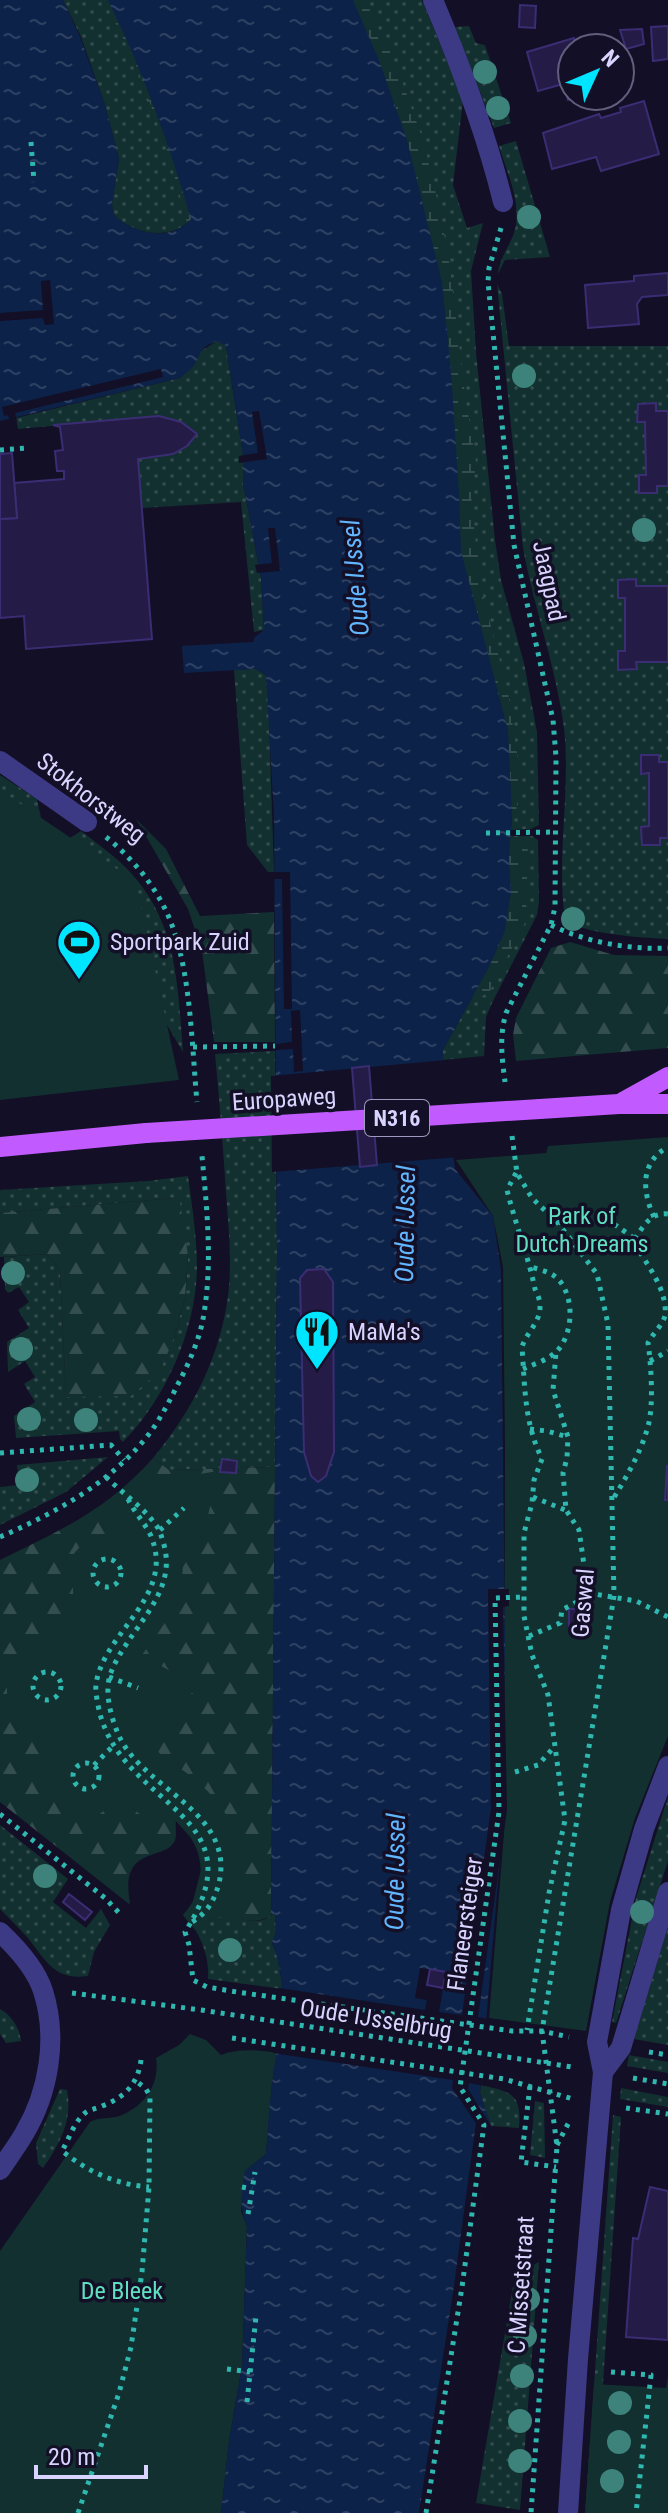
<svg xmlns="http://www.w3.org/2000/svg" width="668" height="2513" viewBox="0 0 668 2513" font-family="'Roboto Condensed',sans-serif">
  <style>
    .grass { fill: url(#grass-dots) }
    .forest { fill: url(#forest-firs) }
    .wetland { fill: url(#wetland-marsh) }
    .park { fill: #12302f }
    .water { fill: url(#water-ripples) }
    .pier { fill: #130f26 }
    .building { fill: #241b47; stroke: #3b2d73; stroke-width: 2 }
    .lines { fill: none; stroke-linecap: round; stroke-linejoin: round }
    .path { stroke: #2fb8b0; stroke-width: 5; stroke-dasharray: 4 6; stroke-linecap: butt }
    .minor { stroke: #3d3a85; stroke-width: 20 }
    .tertiary { stroke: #3d3a85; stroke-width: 20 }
    .primary { stroke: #c25bff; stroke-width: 20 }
    .primary-bridge { stroke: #c25bff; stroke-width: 20 }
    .tree { fill: #3d827b }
    .labels { text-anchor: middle; stroke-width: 7; stroke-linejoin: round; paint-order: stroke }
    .shield { fill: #130f26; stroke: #9e99be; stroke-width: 2 }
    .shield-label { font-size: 22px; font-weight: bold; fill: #d9d4ff }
    .street-label { font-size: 24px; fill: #d9d4ff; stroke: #130f26 }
    .poi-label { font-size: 24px; fill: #d9d4ff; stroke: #130f26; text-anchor: start }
    .park-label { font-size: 24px; fill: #5fe0c0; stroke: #130f26 }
    .water-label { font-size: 26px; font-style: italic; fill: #62b6ff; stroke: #130f26 }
  </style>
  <defs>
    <pattern id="grass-dots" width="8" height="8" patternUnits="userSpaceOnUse" patternTransform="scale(2)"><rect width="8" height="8" fill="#12302f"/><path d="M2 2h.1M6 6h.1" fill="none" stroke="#344d4e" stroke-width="1.8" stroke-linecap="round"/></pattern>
    <pattern id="forest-firs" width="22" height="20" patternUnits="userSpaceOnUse" patternTransform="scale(2)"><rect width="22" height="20" fill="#12302f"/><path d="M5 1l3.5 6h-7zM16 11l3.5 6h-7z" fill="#344d4e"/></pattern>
    <pattern id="wetland-marsh" width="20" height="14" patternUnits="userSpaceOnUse" patternTransform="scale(2)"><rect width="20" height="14" fill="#12302f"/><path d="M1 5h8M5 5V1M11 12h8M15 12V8" fill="none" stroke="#344d4e"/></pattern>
    <pattern id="water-ripples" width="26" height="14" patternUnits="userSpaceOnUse" patternTransform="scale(2)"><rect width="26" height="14" fill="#0c2248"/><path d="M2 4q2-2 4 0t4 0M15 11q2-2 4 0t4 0" fill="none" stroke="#2f4163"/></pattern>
  </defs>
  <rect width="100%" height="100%" fill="#130f26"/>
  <!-- grass -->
  <g class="grass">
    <path d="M 63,0 L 108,0 L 135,55 L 191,219 C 171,242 132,234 113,214 L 112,203 L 119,159 L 105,105 L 81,37 Z"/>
    <polygon points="353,0 422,0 463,100 453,185 467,228 483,223 471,271 476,352 495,540 501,580 524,663 537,732 539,825 531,829 511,830 512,815"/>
    <polygon points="469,26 476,43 485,45 511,123 494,128 455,27"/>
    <path d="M 516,141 L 550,257 L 505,260 L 498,274 C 499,259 509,247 514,233 C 523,205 507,173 499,146 Z"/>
    <path d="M 497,284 L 502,294 L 509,346 L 668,346 L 668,411 L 656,411 L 655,403 L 638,404 L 637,422 L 645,422 L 646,475 L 639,475 L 639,493 L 657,493 L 657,486 L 668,486 L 668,586 L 636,586 L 636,579 L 618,580 L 618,598 L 625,598 L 625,651 L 618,669 L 636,669 L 636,662 L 668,662 L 668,762 L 659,762 L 659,755 L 642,755 L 642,773 L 649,773 L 649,826 L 641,827 L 642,844 L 659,845 L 660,838 L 668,838 L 668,939 C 645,938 580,934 565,919 C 556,857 571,790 564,728 C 556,667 534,608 523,548 Z"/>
    <polygon points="217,341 226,346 243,455 243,483 261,578 264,630 254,632 241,502 142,508 138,459 158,457 154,417 18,429 16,418 180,378 198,353"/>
    <polygon points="256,669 266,675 268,689 274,872 268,872 247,845 234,670"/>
    <polygon points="0,775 37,799 41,818 40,827 0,828"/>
    <path d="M 81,831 C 94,841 108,851 120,862 C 178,916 177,980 183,1052 L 138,976 L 41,856 Z"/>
    <polygon points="508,836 532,836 538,840 539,902 537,915 492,1003 486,1017 484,1056 443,1060 443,1050 489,967"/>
    <path d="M 275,1051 L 277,1253 L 275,1467 L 169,1470 L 153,1458 C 194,1409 223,1351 229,1287 C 232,1250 227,1213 225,1177 C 222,1136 219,1095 215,1054 Z"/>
    <path d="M 188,1176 C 192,1206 197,1237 197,1268 C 196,1330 166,1398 123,1442 L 120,1439 L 119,1431 L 16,1438 L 14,1416 L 35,1402 L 24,1384 L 35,1377 L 25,1361 L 8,1372 L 7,1342 L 29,1328 L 18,1310 L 29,1302 L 19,1287 L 8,1293 L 5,1289 L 4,1257 L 47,1254 L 60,1270 L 66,1396 L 174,1338 L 185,1298 L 188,1255 L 175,1198 L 0,1213 L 0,1190 L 148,1181 Z"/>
    <polygon points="108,1457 66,1492 0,1525 0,1487 19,1485 17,1465"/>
    <polygon points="668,1797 668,1861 616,2023 612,2022 636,1898"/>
    <path d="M 0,1825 L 68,1879 L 53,1902 L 86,1928 L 101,1909 L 110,1925 L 94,1952 L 88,1976 C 54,1981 46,1960 27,1937 C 18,1927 9,1918 0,1909 Z"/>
    <path d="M 275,1912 L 276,1932 L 272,1943 L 277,1955 L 283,1989 L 208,1979 C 209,1962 205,1947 196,1931 C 229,1896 249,1938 275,1912 Z"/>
    <polygon points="668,1927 668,2045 634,2039"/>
    <path d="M 0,2009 C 12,2016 19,2027 21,2041 L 6,2043 L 0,2034 Z"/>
    <polygon points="629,2055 668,2062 668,2073 627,2066"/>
    <path d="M 481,2085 C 511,2092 522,2093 519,2128 L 491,2126 L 480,2093 Z"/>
    <polygon points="621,2088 668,2097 668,2107 620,2099"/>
    <path d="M 60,2089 L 67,2090 C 73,2119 60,2144 43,2168 L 38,2164 L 36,2143 Z"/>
    <polygon points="535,2101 544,2103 545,2158 530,2155"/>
    <polygon points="613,2115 621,2117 603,2384 585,2513"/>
    <polygon points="539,2262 520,2510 476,2503 513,2286 528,2268"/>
  </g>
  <!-- forest -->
  <g class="forest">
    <polygon points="136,819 166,849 200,916 274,912 275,1042 214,1042 202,951 188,909"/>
    <polygon points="570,942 614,955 668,956 668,1048 516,1061 513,1035 516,1018 551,948"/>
    <polygon points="175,1198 180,1202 188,1255 185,1298 174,1338 160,1371 131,1396 66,1397 60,1270 47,1254 0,1257 0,1213"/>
    <path d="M 153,1458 L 169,1470 L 275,1467 L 271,1916 C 241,1932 226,1900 196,1931 L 183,1915 C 209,1887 206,1845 176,1821 C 175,1826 177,1835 175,1840 C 167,1862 119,1843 130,1903 L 129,1904 L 0,1802 L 0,1560 C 61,1530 107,1510 153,1458 Z"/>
  </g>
  <!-- wetland -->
  <g class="wetland">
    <polygon points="104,0 119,0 200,213 188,224 167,150 135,62"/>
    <polygon points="348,0 365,0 397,67 424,143 441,216 450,268 465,395 476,462 471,505 483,596 508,692 520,774 516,812 509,816 478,643"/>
    <polygon points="501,837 528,837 526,921 490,991 481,997 474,996 470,992"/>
  </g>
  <!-- park -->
  <g class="park">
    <polygon points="0,790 136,882 179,1080 0,1100"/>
    <polygon points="668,1137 668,1736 635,1818 610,1902 586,2031 489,2018 504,1833 505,1450 503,1267 493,1216 456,1160 546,1153 548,1146"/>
    <path d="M 218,1471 L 202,1542 L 182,1550 C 187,1596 168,1620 142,1655 L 198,1687 L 147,1736 C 157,1754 164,1757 181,1769 C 213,1791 242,1825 240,1865 C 239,1874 241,1887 237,1895 C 224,1916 211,1916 196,1931 L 183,1915 L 192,1905 L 202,1866 L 199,1852 L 191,1838 L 175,1820 L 148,1820 L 117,1797 C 109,1806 100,1818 87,1818 C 67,1818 45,1797 44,1777 C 44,1775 47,1767 48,1765 L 29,1733 L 25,1719 L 8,1705 C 0,1644 45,1661 65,1619 C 68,1612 73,1602 73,1595 C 75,1578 61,1567 78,1549 C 89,1537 103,1536 117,1540 L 121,1535 L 103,1516 L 150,1473 L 158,1481 Z"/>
    <path d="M 190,2034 L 206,2040 L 221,2055 C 238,2048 259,2050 277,2053 L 272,2083 L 266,2154 L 245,2171 L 241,2211 L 247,2226 L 242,2366 L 229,2441 L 221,2513 L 0,2513 L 0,2251 L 90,2122 C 100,2116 111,2120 122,2115 C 145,2105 160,2084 156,2058 L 179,2045 Z"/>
    <polygon points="668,2376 668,2513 585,2513 594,2384 666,2388"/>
  </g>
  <!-- water -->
  <path class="water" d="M 0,0 L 63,0 L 80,37 L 105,105 L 119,159 L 112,203 L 113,214 C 132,234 172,243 191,219 C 169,144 143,71 108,0 L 353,0 L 379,60 L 407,140 L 442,282 L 451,371 L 459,493 L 461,551 L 508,730 L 512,815 L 509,857 L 511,892 L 505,931 L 489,967 L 443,1050 L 444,1089 L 455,1169 L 493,1216 L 501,1270 L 505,1646 L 503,1823 L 480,2093 L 491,2126 L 469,2289 L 435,2513 L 221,2513 L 229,2441 L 242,2366 L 247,2226 C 239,2207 241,2191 245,2171 L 266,2154 C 268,2131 269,2108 272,2085 C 277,2037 291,1989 272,1942 L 276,1932 L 275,1913 L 271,1916 L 277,1253 L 274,817 L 266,675 L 256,669 L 184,673 L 182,646 L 253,642 L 255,637 L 264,630 L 261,578 L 243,483 L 243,455 L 226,346 L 217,341 C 200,347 203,350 195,364 C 192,369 185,374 180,378 L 0,421 Z"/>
  <!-- pier -->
  <g class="pier">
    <polygon points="50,280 54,324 45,325 43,318 0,321 0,313 43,310 41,281"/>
    <polygon points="161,369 163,377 15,413 17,422 11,424 8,415 4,416 2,407"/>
    <polygon points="259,411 267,459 239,463 239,456 258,453 252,412"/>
    <polygon points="268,528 275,528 280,571 257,573 255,565 272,563"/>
    <polygon points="270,872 290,872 292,1009 284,1009 282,879 270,879"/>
    <polygon points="300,1010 303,1071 294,1072 293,1049 275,1050 275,1044 292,1042 291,1011"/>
    <polygon points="447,1060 448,1088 459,1157 272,1172 271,1076"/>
    <polygon points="488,1589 509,1589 509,1606 503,1607 507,1810 478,2017 491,2020 485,2086 469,2083 468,2089 491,2126 469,2289 435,2513 419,2513 454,2286 476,2123 452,2088 453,2080 273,2053 279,1988 425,2010 427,2000 415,1998 420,1968 446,1972 439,2012 462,2015 491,1809"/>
  </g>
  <!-- building -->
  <g class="building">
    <polygon points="520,5 536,6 535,28 519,27"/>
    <polygon points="668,26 668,59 653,61 651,27"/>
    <polygon points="642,29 644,44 626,49 620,30"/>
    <polygon points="574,38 576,44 593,38 596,48 572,48 572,96 580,96 568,100 563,84 538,91 527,52"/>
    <polygon points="644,101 659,154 601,171 596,157 552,169 543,133 599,114 601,118 621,112 620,108"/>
    <polygon points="668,273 668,295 642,297 637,304 639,324 588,328 585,285 634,281 634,276"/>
    <polygon points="656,403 656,411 668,411 668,486 657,486 657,493 639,493 639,475 646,475 645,422 637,422 638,404"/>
    <polygon points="159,416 181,422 197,434 187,446 173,454 138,459 152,639 26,649 24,616 0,618 0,519 17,518 14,483 64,479 64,471 57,471 55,451 63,450 60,427 53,425"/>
    <polygon points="12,453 17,518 0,519 0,454"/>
    <polygon points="636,579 636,586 668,586 668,662 636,662 637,669 618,670 618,651 625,651 625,598 618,598 618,580"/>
    <polygon points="641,755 659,755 659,762 668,762 668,838 660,838 660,845 642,845 641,827 649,826 649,773 641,774"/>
    <polygon points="369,1066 377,1165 360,1167 352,1068"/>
    <polygon points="324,1269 333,1282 334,1452 326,1476 318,1482 311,1476 304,1452 300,1278 307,1270"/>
    <polygon points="222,1459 237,1461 236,1473 220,1472"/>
    <polygon points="667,1466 668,1466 668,1500 665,1500"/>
    <rect x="569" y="1609" width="16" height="23"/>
    <polygon points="69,1894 92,1912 85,1920 63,1902"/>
    <polygon points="430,1969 446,1972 443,1988 427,1985"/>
    <polygon points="650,2187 668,2191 668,2340 626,2337 633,2238 638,2239"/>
  </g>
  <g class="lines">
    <!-- path -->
    <g class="path">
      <polyline points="31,142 34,182"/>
      <path d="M 501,228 L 489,268 L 488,282 L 514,545 L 553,720 L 556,757 L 555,907 L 551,925 L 506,1013 C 499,1037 502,1058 505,1082"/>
      <polyline points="0,450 26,448"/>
      <polyline points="486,833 556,832"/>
      <path d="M 106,837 C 136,861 162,894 174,931 C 191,980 192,1049 197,1102"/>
      <path d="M 551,925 C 585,942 630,950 668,948"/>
      <polyline points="193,1047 275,1046"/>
      <polyline points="512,1136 517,1173 532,1198 558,1223 597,1274 608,1324 614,1596 542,2031 557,2146 531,2513"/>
      <path d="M 516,1173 L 507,1190 C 515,1223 528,1255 535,1289 C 537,1294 541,1301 540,1307 C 540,1323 526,1333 522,1347 C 525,1387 524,1422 542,1459 L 534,1480 L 532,1503 L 524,1533 L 524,1616 L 532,1655 L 548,1695 L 565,1820 L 549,1893 L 527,2030"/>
      <path d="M 654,1217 C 642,1191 640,1162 668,1147"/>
      <path d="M 558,1223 C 592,1204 607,1219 635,1239 L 636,1246 C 648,1266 668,1291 665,1316 C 662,1326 653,1333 648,1343 C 651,1363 654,1406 648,1426 C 641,1453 626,1477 612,1501"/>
      <path d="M 635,1239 C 643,1226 651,1212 668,1214"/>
      <polyline points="650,1361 668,1351"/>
      <path d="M 523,1369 C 534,1364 548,1360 557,1351 C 573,1334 575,1299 559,1280 C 552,1272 541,1270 531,1267"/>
      <polyline points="530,1429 547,1431 568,1437"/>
      <polyline points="0,1453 111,1445 124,1460"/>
      <path d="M 106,1477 C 122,1493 145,1508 158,1528 C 161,1533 162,1539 164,1545 C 178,1596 126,1630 110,1675 C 104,1694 112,1722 121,1740 C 147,1790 235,1813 219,1883 C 214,1901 208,1912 192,1922"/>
      <polyline points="533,1497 565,1510"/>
      <path d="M 128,1499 C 134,1512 145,1523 151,1536 C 176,1597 104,1631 96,1684 C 95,1692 98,1706 100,1714 C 126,1810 261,1813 185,1932 L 189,1945 L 193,1980 L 207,1987 L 237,1992 L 512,2031 L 542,2031 L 569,2037"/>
      <polyline points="160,1530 184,1508"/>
      <path d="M 0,1537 C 55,1513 111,1483 149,1434 C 161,1418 170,1400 179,1382 C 189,1363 199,1340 203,1319 C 213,1265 207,1210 202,1156"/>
      <circle cx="107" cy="1573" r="14"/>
      <polyline points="588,1593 636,1601 668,1617"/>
      <polyline points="529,1636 560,1623 562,1610 584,1598 588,1593 579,1530 566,1510 563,1473 567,1458 568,1437 553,1390 556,1352"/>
      <circle cx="47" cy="1686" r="14"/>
      <polyline points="109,1677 138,1688"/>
      <circle cx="86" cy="1776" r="13"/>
      <polyline points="94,1765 113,1746"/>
      <polyline points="515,1772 538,1765 554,1747"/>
      <polyline points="0,1814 105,1898 121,1915"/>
      <polyline points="72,1993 201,2010 572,2067"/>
      <polyline points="232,2038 504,2079 573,2099"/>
      <polyline points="649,2052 668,2055"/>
      <path d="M 141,2060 C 138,2084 124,2098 102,2106 C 96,2109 90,2109 85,2113 C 74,2122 69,2139 62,2151 C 89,2172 114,2184 149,2187"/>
      <polyline points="633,2078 668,2084"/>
      <polyline points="530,2086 521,2162 556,2167"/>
      <polyline points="626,2108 668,2114"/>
      <polyline points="557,2145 569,2122"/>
      <polyline points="242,2187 252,2189"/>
      <polyline points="248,2214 255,2172"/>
      <polyline points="227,2369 250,2372"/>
      <polyline points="611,2372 651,2375 636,2513"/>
      <polyline points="247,2402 256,2316"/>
      <polyline points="78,2513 119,2393 131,2347 142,2272 149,2187 150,2096 146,2089 135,2080"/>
      <polyline points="426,2513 462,2287 484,2125 460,2087 499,1812 495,1598 524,1597"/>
    </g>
    <!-- minor -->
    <g class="minor">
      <path d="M 433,0 C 461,66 486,132 503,202"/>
      <polyline points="0,761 87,822"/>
    </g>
    <!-- tertiary -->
    <g class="tertiary">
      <path d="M 0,1932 C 17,1948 36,1969 43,1991 C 58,2038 49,2092 24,2134 C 17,2146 8,2158 0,2170"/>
      <polyline points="603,2072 621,2048 668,1892"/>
      <polyline points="568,2513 578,2359 603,2072 597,2042 621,1910 644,1829 668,1766"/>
    </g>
    <!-- primary -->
    <g class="primary">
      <polyline points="623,1102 668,1077"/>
      <polyline points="540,1109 619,1104 668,1104"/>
      <polyline points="0,1147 146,1133"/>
    </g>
    <!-- primary-bridge -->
    <polyline class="primary-bridge" points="146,1133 540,1109"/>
  </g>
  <!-- trees -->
  <g class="tree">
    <circle cx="485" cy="72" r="12"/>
    <circle cx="498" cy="108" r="12"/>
    <circle cx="529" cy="217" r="12"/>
    <circle cx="524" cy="376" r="12"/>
    <circle cx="644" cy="530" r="12"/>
    <circle cx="573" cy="919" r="12"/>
    <circle cx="13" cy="1273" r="12"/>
    <circle cx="21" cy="1349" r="12"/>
    <circle cx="29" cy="1419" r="12"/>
    <circle cx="86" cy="1420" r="12"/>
    <circle cx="27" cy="1480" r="12"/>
    <circle cx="45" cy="1876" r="12"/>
    <circle cx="642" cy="1912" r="12"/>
    <circle cx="230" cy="1950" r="12"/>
    <circle cx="528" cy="2299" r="12"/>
    <circle cx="525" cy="2336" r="12"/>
    <circle cx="522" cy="2376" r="12"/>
    <circle cx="620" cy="2403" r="12"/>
    <circle cx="520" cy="2421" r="12"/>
    <circle cx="619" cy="2442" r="12"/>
    <circle cx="520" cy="2461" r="12"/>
    <circle cx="612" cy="2481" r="12"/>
  </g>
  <!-- icons -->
  <defs>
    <g id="stadium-pin" transform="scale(2.3)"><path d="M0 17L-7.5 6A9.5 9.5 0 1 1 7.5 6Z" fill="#00e5ff" stroke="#130f26"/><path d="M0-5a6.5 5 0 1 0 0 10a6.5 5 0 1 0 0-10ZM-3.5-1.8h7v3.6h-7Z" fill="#111"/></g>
    <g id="restaurant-pin" transform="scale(2.3)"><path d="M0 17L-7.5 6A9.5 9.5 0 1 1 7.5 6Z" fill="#00e5ff" stroke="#130f26"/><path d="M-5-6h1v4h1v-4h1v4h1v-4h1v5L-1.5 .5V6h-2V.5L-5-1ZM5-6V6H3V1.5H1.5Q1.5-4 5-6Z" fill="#111"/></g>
  </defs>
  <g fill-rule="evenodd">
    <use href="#stadium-pin" x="79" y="942"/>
    <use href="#restaurant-pin" x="317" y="1332"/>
  </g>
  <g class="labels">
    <!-- shield labels -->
    <rect class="shield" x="365" y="1100" width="64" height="36" rx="6"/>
    <g class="shield-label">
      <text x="397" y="1126">N316</text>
    </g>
    <!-- street labels -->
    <g class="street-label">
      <text transform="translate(549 581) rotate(78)" y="8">Jaagpad</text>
      <text transform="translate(91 798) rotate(38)" y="8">Stokhorstweg</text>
      <text transform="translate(284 1099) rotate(-4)" y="8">Europaweg</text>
      <text transform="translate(583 1603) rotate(-85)" y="8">Gaswal</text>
      <text transform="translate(465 1924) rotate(-82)" y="8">Flaneersteiger</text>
      <text transform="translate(376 2019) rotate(9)" y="8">Oude IJsselbrug</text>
      <text transform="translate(521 2285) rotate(-86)" y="8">C Missetstraat</text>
    </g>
    <!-- poi labels -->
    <g class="poi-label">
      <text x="110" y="950">Sportpark Zuid</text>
      <text x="348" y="1340">MaMa's</text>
    </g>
    <!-- park labels -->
    <g class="park-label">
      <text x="582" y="1224">Park of<tspan x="582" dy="28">Dutch Dreams</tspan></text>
      <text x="122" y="2299">De Bleek</text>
    </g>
    <!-- water labels -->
    <g class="water-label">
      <text transform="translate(355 578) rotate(-95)" y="9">Oude IJssel</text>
      <text transform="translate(405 1224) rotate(-89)" y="9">Oude IJssel</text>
      <text transform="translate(395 1872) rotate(-89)" y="9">Oude IJssel</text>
    </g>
  </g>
  <!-- north arrow -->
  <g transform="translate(596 72) rotate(46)"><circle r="38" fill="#130f26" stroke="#625e7d" stroke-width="2"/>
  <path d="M0-6L14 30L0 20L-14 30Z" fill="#00e5ff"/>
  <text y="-12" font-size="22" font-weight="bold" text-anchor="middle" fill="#d9d4ff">N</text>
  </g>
  <!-- scale -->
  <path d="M36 2465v12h110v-12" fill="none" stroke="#d9d4ff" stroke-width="4"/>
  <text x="48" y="2465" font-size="24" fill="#d9d4ff" stroke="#130f26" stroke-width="6" paint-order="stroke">20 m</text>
</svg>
